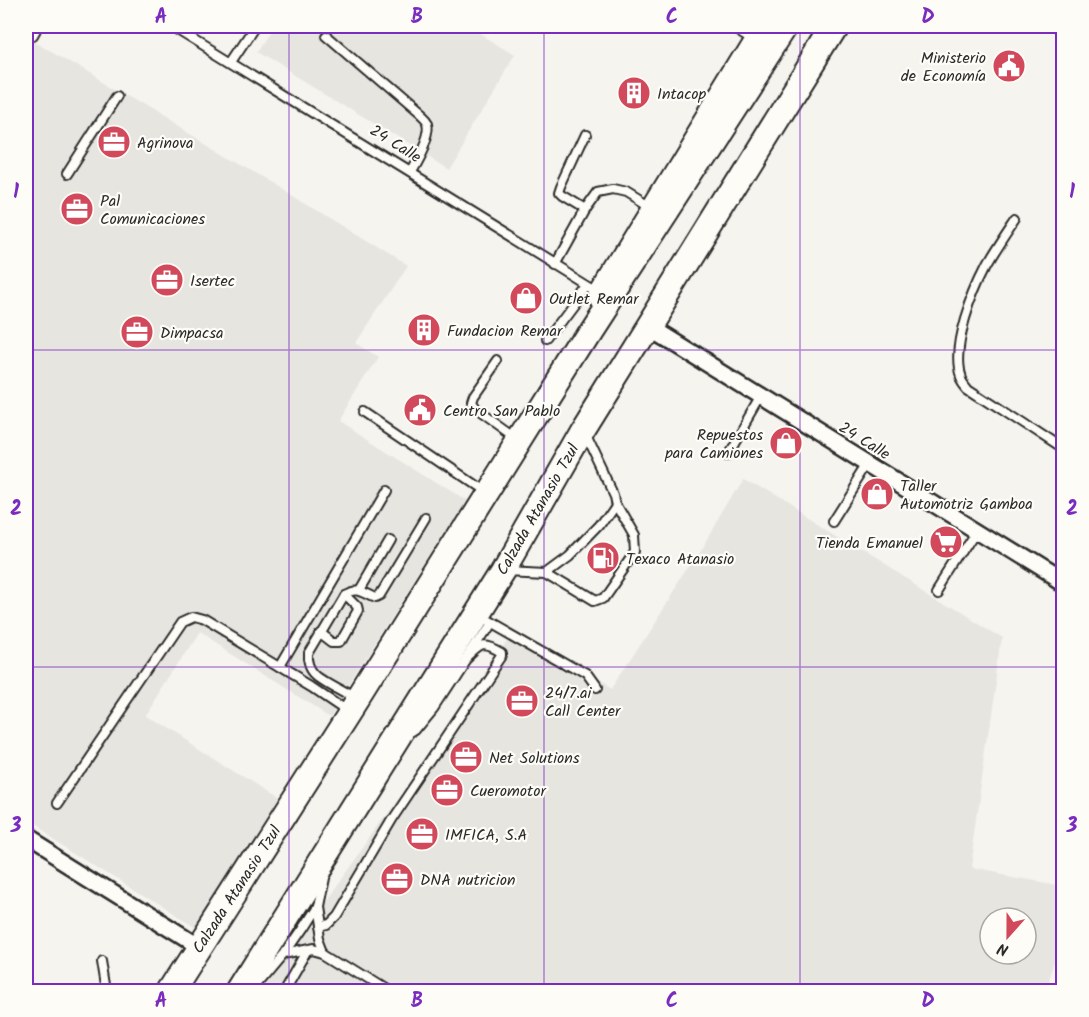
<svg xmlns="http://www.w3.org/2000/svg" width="1089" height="1017" viewBox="0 0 1089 1017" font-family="Kalam,sans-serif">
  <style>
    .built { fill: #e6e5e0; fill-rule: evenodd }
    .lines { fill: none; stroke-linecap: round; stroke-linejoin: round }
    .service-casing { stroke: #2b2b2b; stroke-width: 12 }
    .minor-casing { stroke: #2b2b2b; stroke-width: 20 }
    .tertiary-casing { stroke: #2b2b2b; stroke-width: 24 }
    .primary-casing { stroke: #2b2b2b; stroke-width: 28 }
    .service { stroke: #fdfcf7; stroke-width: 8 }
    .minor { stroke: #fdfcf7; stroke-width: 15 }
    .tertiary { stroke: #fdfcf7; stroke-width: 20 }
    .primary { stroke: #fdfcf7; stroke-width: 24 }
    .grid { fill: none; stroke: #7b2cbf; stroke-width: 1.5; stroke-opacity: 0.55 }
    .labels { text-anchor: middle; stroke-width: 4.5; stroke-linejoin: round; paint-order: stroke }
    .poi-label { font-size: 16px; fill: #2b2b2b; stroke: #fdfcf7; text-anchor: start }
    .street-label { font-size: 16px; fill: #2b2b2b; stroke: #fdfcf7 }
    .neatline { fill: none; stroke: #7b2cbf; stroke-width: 2 }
    .grid-label { font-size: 20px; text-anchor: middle; font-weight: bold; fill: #7b2cbf }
  </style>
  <rect width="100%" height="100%" fill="#f5f4ef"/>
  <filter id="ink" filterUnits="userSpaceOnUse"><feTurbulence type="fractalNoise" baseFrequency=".0167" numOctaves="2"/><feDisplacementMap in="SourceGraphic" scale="12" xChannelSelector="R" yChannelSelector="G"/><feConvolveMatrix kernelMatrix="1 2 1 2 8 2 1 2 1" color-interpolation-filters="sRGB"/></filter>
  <g filter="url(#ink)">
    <!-- built -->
    <g class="built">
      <polygon points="272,26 467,26 515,55 446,168 256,52"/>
      <polygon points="26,36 280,188 406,266 356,343 378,357 338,421 465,501 329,716 197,633 145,715 280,800 198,929 26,822"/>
      <path d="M 743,479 L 1002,638 L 969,869 L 1063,886 L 1063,938 L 1045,991 L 258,992 L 474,693 L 512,630 L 610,690 L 701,550 ZM 990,918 L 1026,918 L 1026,954 L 990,954 Z"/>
    </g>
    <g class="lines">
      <!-- service casing -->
      <g class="service-casing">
        <g id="service">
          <polyline points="171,26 599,290"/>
          <polyline points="734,26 755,39"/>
          <polyline points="1054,29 1056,26"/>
          <polyline points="33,35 38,26"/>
          <path d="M 326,35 L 420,116 C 422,118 425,120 427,124 C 431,136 416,162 410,172"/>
          <polyline points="231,62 255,26"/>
          <polyline points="67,174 117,96"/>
          <polyline points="585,210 562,196 559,193 561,187 585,135"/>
          <path d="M 1017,218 C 1007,233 996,249 987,265 C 974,290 950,348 961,375 C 962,379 966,383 968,386 L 1064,449"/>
          <polyline points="555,264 585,210 598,192 613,189 626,192 652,208"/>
          <polyline points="545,341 588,284"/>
          <polyline points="498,361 473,397 471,403 475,409 518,440"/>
          <polyline points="365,412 485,493"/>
          <polyline points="728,453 761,396"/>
          <polyline points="834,521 870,464"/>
          <polyline points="506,570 547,572 595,601 603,598 635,552 634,535 615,502 613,493 585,434"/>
          <polyline points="547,572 570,555 599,525 615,502"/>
          <polyline points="359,590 388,540"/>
          <polyline points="939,590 977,530"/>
          <polyline points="487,620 585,676 595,690"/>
          <polyline points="321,631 334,641 341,641 358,611 357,607 344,594"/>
          <polyline points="280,667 384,490"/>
          <path d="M 354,697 C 345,692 323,681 317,675 C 311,670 308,661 309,653 L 344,594 C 358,586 362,593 375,598 L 379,596 L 426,518"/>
          <polyline points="413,732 416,730 434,708 490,622"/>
          <polyline points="57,803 180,622 191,617 202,620 311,686 348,711"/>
          <polyline points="315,907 320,939 325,952"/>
          <path d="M 318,927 L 326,925 L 334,917 L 392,819 L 502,655 L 502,652 C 481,639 481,646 465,660"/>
          <polyline points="283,955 314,949 325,952 389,992"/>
          <polyline points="102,961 107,992"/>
          <polyline points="248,991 257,986 283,955 301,929 315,907 321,878"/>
          <polyline points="284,992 308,950"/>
        </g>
      </g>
      <!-- minor casing -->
      <g class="minor-casing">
        <g id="minor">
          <polyline points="648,326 1064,584"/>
          <polyline points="26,839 199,947"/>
        </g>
      </g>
      <!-- tertiary casing -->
      <g class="tertiary-casing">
        <polyline id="tertiary" points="599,298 601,291 763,26"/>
      </g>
      <!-- primary casing -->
      <g class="primary-casing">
        <g id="primary">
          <polyline points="171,992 358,699 589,330 786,26"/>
          <polyline points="239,992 503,570 583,430 834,26"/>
        </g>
      </g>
      <!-- service -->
      <use href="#service" class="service"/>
      <!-- minor -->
      <use href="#minor" class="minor"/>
      <!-- tertiary -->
      <use href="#tertiary" class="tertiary"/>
      <!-- primary -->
      <use href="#primary" class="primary"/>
    </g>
  </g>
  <!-- grid -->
  <path class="grid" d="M 289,26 L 289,992M 544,26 L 544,992M 800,26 L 800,992M 26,350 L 1064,350M 26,667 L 1064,667"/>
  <!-- icons -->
  <defs>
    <g id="civic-disc" transform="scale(1.725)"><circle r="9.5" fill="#d1495b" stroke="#fdfcf7"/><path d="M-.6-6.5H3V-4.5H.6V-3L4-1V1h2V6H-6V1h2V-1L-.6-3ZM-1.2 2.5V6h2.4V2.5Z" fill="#fff"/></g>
    <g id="building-disc" transform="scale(1.725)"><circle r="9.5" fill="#d1495b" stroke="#fdfcf7"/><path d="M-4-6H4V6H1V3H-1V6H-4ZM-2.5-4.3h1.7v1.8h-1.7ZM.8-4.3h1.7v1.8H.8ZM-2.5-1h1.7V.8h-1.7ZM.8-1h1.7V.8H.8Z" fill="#fff"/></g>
    <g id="office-disc" transform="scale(1.725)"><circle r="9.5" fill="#d1495b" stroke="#fdfcf7"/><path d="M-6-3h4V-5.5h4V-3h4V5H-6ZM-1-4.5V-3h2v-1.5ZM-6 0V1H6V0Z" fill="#fff"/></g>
    <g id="shop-disc" transform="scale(1.725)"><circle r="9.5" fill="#d1495b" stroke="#fdfcf7"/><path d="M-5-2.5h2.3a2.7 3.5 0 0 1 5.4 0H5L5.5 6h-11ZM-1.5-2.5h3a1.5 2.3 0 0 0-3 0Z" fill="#fff"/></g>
    <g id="supermarket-disc" transform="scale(1.725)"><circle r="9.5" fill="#d1495b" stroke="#fdfcf7"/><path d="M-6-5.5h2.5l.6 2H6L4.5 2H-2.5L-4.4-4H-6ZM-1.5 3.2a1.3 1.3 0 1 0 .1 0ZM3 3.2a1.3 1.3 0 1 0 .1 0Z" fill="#fff"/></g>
    <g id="fuel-disc" transform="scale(1.725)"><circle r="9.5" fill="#d1495b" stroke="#fdfcf7"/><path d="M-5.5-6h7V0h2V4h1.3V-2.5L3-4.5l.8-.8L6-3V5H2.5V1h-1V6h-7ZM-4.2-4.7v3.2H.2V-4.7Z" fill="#fff"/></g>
  </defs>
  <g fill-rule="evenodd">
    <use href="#civic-disc" x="1009" y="66"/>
    <use href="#building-disc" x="634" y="93"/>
    <use href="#office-disc" x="114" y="142"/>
    <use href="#office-disc" x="77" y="209"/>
    <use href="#office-disc" x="167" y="280"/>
    <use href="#shop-disc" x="526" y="298"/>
    <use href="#building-disc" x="424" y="330"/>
    <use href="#office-disc" x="137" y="332"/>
    <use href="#civic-disc" x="420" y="410"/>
    <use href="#shop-disc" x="786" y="443"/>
    <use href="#shop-disc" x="877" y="494"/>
    <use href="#supermarket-disc" x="946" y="542"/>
    <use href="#fuel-disc" x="603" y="558"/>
    <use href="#office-disc" x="522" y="701"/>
    <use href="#office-disc" x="466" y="757"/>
    <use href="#office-disc" x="447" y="790"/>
    <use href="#office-disc" x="422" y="834"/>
    <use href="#office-disc" x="397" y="879"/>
  </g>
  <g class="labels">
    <!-- poi labels -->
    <g class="poi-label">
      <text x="986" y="63" text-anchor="end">Ministerio<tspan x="986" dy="18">de Economía</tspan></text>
      <text x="657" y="99">Intacop</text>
      <text x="137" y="148">Agrinova</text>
      <text x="100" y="206">Pal<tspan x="100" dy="18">Comunicaciones</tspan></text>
      <text x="190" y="286">Isertec</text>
      <text x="549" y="304">Outlet Remar</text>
      <text x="447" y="336">Fundacion Remar</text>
      <text x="160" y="338">Dimpacsa</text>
      <text x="443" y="416">Centro San Pablo</text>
      <text x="763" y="440" text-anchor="end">Repuestos<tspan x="763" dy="18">para Camiones</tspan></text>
      <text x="900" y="491">Taller<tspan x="900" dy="18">Automotriz Gamboa</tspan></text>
      <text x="923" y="548" text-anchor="end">Tienda Emanuel</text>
      <text x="626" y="564">Texaco Atanasio</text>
      <text x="545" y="698">24/7.ai<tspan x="545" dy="18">Call Center</tspan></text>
      <text x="489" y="763">Net Solutions</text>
      <text x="470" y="796">Cueromotor</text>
      <text x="445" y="840">IMFICA, S.A</text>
      <text x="420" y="885">DNA nutricion</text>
    </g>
    <!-- street labels -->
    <g class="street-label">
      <text transform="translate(396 143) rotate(32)" y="6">24 Calle</text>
      <text transform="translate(865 440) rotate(32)" y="6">24 Calle</text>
      <text transform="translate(537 509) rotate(-60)" y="6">Calzada Atanasio Tzul</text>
      <text transform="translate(236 889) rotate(-57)" y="6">Calzada Atanasio Tzul</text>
    </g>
  </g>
  <!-- margin -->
  <rect width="1089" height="1017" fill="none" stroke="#fdfcf7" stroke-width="66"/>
  <!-- north arrow -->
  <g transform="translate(1008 936) rotate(201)"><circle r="28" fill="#fdfcf7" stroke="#a9a8a5" stroke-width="1.5"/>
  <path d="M0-4.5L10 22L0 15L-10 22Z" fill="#d1495b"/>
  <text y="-9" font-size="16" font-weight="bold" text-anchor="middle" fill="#2b2b2b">N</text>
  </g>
  <rect x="33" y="33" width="1023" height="951" class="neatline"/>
  <g class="grid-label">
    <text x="161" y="23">A</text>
    <text x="417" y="23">B</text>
    <text x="672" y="23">C</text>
    <text x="928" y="23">D</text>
    <text x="16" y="198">1</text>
    <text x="1072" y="198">1</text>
    <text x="16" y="515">2</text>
    <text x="1072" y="515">2</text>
    <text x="16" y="832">3</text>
    <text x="1072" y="832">3</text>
    <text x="161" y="1007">A</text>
    <text x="417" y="1007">B</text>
    <text x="672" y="1007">C</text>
    <text x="928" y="1007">D</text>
  </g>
</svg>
